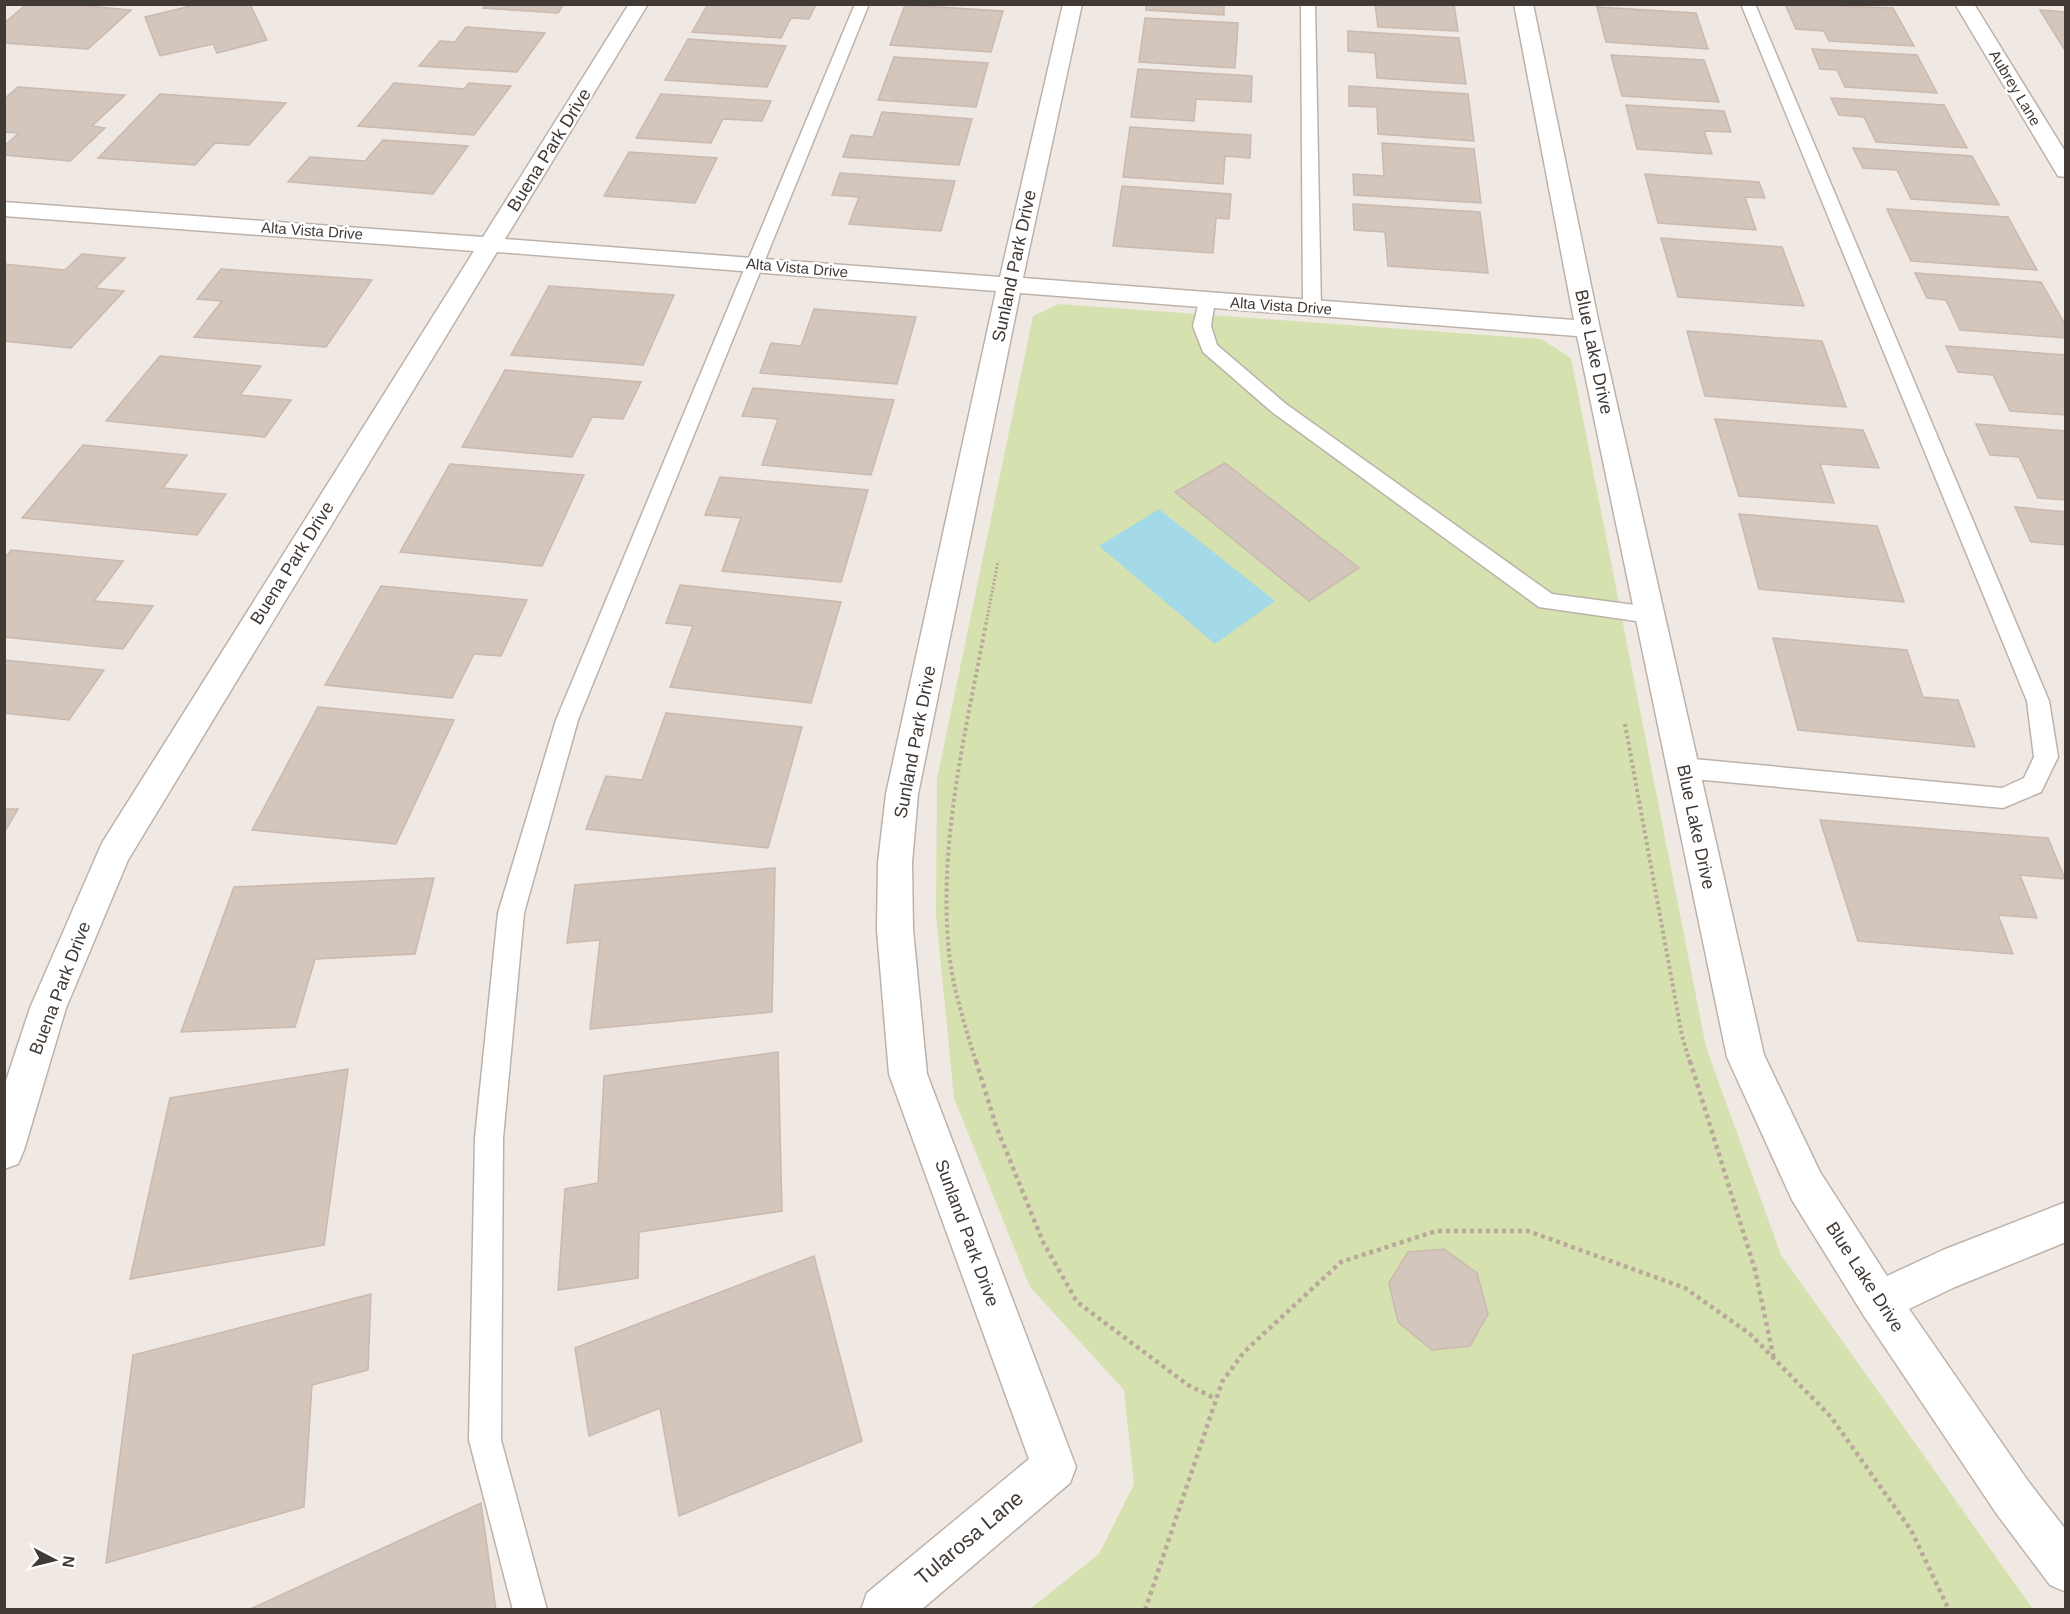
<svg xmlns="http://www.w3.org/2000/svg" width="2070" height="1614" viewBox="0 0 2070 1614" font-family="Helvetica,sans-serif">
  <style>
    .green { fill: #d5e1af }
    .water { fill: #a4dae8 }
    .building { fill: #d3c6bd; stroke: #cab9ae; stroke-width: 1.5 }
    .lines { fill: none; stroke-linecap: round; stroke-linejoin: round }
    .service-casing { stroke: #bdb2aa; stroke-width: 3 }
    .minor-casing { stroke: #bdb2aa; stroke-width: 3 }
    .path-far2 { stroke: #baa89a; stroke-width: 3; stroke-dasharray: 2 2; stroke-linecap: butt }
    .path-far1 { stroke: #baa89a; stroke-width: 4; stroke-dasharray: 3 3; stroke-linecap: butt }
    .path { stroke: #baa89a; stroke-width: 4.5; stroke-dasharray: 4 4; stroke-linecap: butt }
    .service { fill: #fff; fill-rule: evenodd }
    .minor { fill: #fff; fill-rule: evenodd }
    .labels { text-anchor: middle; stroke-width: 5; stroke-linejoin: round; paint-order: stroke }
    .far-street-label { font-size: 15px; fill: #413934; stroke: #fff }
    .street-label { font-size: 18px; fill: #413934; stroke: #fff }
    .near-street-label { font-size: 21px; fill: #413934; stroke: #fff }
  </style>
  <rect width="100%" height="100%" fill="#f0e9e3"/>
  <!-- green -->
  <polygon class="green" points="1059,304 1541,339 1571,358 1706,1047 1781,1255 2033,1609 1030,1609 1099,1554 1134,1484 1124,1390 1030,1287 954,1098 936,914 937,779 1033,316"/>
  <!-- water -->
  <polygon class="water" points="1159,509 1275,601 1215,644 1099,546"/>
  <!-- building -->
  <g class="building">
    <polygon points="27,4 66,4 131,10 88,49 4,43 4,23"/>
    <polygon points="199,4 250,4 267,40 217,53 213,44 160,56 145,17"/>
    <polygon points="486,4 564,4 558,13 483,8"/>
    <polygon points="708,4 816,4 809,19 791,18 781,38 692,32"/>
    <polygon points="1146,4 1224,4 1224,15 1146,10"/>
    <polygon points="1375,4 1454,4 1458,31 1378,27"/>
    <polygon points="1785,4 1893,8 1914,46 1829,41 1824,31 1796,29"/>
    <polygon points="905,5 1003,11 991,52 890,45"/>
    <polygon points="1597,7 1696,13 1708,49 1606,42"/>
    <polygon points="2040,10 2066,12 2066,50 2064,49"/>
    <polygon points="1145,18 1238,23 1235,68 1139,62"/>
    <polygon points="466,27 545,33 517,72 419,66 440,41 455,42"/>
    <polygon points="1348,31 1459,38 1466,84 1377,78 1375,53 1348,51"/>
    <polygon points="688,39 786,46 767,87 665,80"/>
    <polygon points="1812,49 1917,55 1937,93 1845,87 1837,70 1820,69"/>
    <polygon points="1611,55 1704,60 1719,102 1622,96"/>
    <polygon points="894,57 988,63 976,107 878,100"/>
    <polygon points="1138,69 1252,76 1251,102 1196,99 1194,121 1131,117"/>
    <polygon points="394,83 464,89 469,83 511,86 474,135 358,126"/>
    <polygon points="1349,86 1468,94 1474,141 1378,134 1377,107 1349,106"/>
    <polygon points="18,87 125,95 92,126 105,128 70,161 4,155 4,146 19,133 4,132 4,99"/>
    <polygon points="160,94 286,103 249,145 215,143 195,165 98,158"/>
    <polygon points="661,94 771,101 762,121 723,119 711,143 636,138"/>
    <polygon points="1831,98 1944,105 1967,148 1876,142 1864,117 1839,115"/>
    <polygon points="1626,105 1724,111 1731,132 1704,131 1712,154 1637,149"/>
    <polygon points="882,112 972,119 959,165 843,157 851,135 873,137"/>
    <polygon points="1130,127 1251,135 1250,158 1225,156 1223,184 1123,177"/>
    <polygon points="383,140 468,146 433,194 288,182 310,157 365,161"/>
    <polygon points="1382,143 1474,149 1481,203 1354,195 1353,174 1384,176"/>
    <polygon points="1853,148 1972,156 1999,205 1911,199 1897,170 1863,168"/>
    <polygon points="629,152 717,158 695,203 604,196"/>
    <polygon points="840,173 955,181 941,231 849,224 859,197 832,195"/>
    <polygon points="1645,174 1759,182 1765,198 1745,197 1756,230 1658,223"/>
    <polygon points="1122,186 1231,194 1229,219 1216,218 1213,253 1113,246"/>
    <polygon points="1353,204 1480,212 1488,273 1388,266 1385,232 1354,230"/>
    <polygon points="1887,209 2008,217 2037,270 1911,261"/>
    <polygon points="1661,238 1782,247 1804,306 1678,297"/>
    <polygon points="82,254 125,258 95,288 124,291 71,348 4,341 4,264 65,270"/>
    <polygon points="221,269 372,280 326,347 194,337 222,301 197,299"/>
    <polygon points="1915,273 2041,282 2066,326 2066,338 1960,330 1946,300 1927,298"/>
    <polygon points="549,286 674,295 643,365 511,355"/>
    <polygon points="814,309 916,317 897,384 760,373 771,343 801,346"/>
    <polygon points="1687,331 1822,341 1846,407 1705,396"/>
    <polygon points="1946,346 2066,355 2066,415 2010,411 1993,375 1958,372"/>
    <polygon points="160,356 261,366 240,395 291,400 265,437 106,421"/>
    <polygon points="505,370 641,382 623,419 592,417 572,457 462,447"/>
    <polygon points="753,388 894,400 871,475 762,465 778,419 742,416"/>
    <polygon points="1715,419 1863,430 1879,468 1820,464 1834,503 1739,496"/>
    <polygon points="1976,424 2066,431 2066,500 2038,498 2019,457 1990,455"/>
    <polygon points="83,445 187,455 163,488 226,494 197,535 22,518"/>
    <polygon points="1225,463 1359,568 1309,601 1175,492"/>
    <polygon points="450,464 584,475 542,566 400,552"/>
    <polygon points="720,477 868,490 841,582 722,571 741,518 705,515"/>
    <polygon points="2015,507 2066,512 2066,545 2031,542"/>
    <polygon points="1739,514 1877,526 1904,602 1759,589"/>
    <polygon points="11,550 123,561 94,601 153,606 123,649 4,637 4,559"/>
    <polygon points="680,585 841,602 811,703 670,687 693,626 666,623"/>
    <polygon points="381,586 527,600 501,656 474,654 452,698 325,685"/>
    <polygon points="1773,638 1907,650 1923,697 1958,700 1975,747 1798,730"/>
    <polygon points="4,660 104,670 69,720 4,713"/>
    <polygon points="318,707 454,720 396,844 252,830"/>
    <polygon points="666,713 802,727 768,848 586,829 606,776 642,780"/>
    <polygon points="4,809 18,809 4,833"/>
    <polygon points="1820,820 2048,838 2065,879 2020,875 2037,918 1998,915 2013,954 1858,941"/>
    <polygon points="775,868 772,1012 590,1029 600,940 567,943 575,885"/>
    <polygon points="434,878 415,954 315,959 295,1027 181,1032 234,887"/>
    <polygon points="778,1052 782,1211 639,1232 638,1278 558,1290 565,1189 598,1183 604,1076"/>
    <polygon points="348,1069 324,1245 130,1279 170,1098"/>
    <polygon points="1444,1249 1477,1273 1488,1314 1470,1346 1432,1350 1398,1322 1389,1283 1408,1252"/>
    <polygon points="814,1256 862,1441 679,1516 660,1408 589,1436 575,1348"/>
    <polygon points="371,1294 368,1370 312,1385 304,1507 106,1563 133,1355"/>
    <polygon points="481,1503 496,1610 248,1610"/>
  </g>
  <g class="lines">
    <!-- service casing -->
    <g class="service-casing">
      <g id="service">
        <polygon points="855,4 869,4 578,720 524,913 503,1138 501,1440 547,1610 513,1610 469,1440 475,1138 498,913 556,720"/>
        <polygon points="1301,4 1315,4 1321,309 1318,313 1306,313 1303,309"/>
        <polygon points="1741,4 1755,4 2049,701 2058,757 2041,792 2003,808 1683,778 1675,775 1671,768 1675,761 1683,758 2002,788 2024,778 2034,757 2027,701"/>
        <polygon points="1206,296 1212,297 1215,301 1211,326 1217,345 1286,404 1552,594 1650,607 1658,609 1661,615 1658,621 1650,623 1539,607 1272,412 1203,352 1193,326 1200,297"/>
      </g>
    </g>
    <!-- minor casing -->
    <g class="minor-casing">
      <g id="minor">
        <polygon points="629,4 648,4 505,239 1000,277 1063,4 1082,4 1023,278 1574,320 1514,4 1533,4 1600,329 1764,1055 1820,1172 1887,1276 1943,1250 2066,1202 2066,1242 1955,1287 1909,1309 2028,1481 2066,1530 2066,1592 2050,1585 1996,1513 1864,1316 1792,1200 1727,1057 1577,336 1020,293 918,794 912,863 913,930 927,1074 1076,1467 1070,1483 921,1610 861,1610 867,1593 1029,1459 889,1074 877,930 878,863 886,794 996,291 497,252 128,860 66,1008 24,1150 18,1164 4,1169 4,1087 30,1008 102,843 474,251 4,216 4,202 483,237"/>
        <polygon points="1955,4 1974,4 2066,153 2066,177 2058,176 2055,171"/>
      </g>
    </g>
    <!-- path-far2 -->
    <polyline class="path-far2" points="986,624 998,561"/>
    <!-- path-far1 -->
    <g class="path-far1">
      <polyline points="1625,724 1682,1036 1690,1062"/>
      <path d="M 976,1062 C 966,1029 952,986 949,952 C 938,841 966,731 986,623"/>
    </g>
    <!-- path -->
    <g class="path">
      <polyline points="976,1061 996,1126 1043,1242 1077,1302 1188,1385 1216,1399"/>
      <polyline points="1690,1061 1755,1270 1774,1359"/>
      <polyline points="1145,1610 1222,1382 1244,1352 1341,1262 1436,1231 1528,1231 1685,1288 1750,1334 1831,1417 1911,1530 1949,1610"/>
    </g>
    <!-- service -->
    <use href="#service" class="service"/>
    <!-- minor -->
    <use href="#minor" class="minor"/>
  </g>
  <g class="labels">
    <!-- far-street labels -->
    <g class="far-street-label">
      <text transform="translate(2015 88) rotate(59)" y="5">Aubrey Lane</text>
      <text transform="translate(312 231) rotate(4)" y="5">Alta Vista Drive</text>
      <text transform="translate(797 268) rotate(5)" y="5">Alta Vista Drive</text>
      <text transform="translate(1281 306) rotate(4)" y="5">Alta Vista Drive</text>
    </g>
    <!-- street labels -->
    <g class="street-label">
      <text transform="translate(549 150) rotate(-58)" y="6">Buena Park Drive</text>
      <text transform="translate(1014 266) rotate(-78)" y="6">Sunland Park Drive</text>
      <text transform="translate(1594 352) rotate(78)" y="6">Blue Lake Drive</text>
      <text transform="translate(292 563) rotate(-58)" y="6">Buena Park Drive</text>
      <text transform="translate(915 742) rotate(-79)" y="6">Sunland Park Drive</text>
      <text transform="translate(1696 827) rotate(78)" y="6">Blue Lake Drive</text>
      <text transform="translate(60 988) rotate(-69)" y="6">Buena Park Drive</text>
      <text transform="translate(967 1233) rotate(70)" y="6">Sunland Park Drive</text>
      <text transform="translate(1865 1277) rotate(57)" y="6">Blue Lake Drive</text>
    </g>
    <!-- near-street labels -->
    <g class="near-street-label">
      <text transform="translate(969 1538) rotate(-40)" y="7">Tularosa Lane</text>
    </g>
  </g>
  <!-- border -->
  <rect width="2070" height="1614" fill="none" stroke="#413934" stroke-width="12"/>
  <!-- north arrow -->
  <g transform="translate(54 1560) rotate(97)" stroke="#ffffff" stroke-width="4.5" paint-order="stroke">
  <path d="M0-4.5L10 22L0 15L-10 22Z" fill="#413934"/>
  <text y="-9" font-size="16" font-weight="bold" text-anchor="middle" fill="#413934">N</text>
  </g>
</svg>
